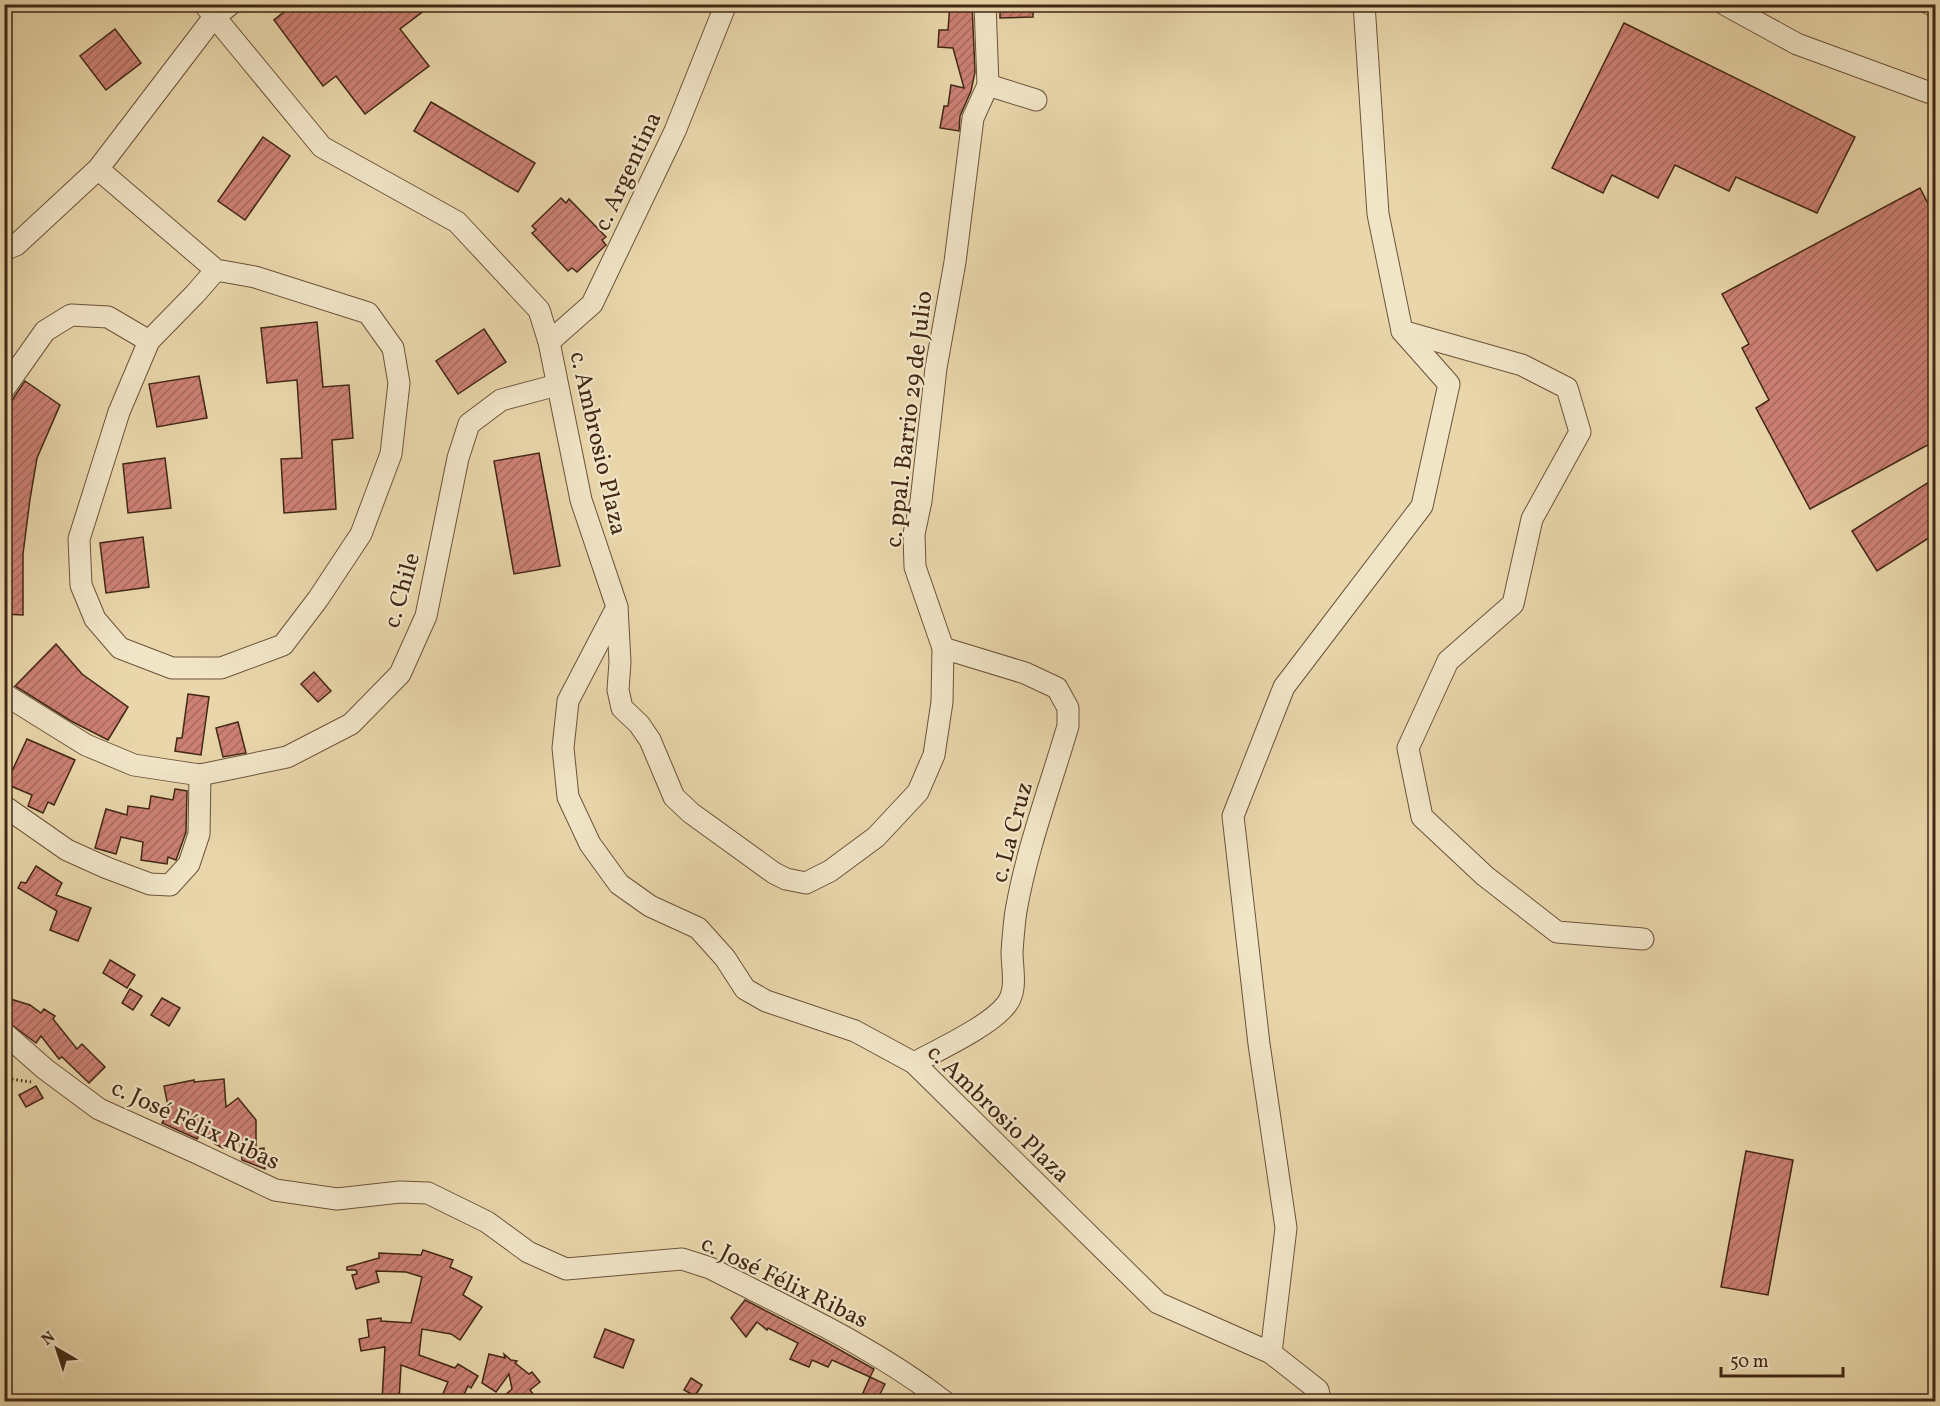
<svg xmlns="http://www.w3.org/2000/svg" width="1940" height="1406" viewBox="0 0 1940 1406" font-family="Vollkorn,serif">
  <style>
    .building { fill: url(#building-hatch); stroke: #422715; stroke-width: 1.5 }
    .lines { fill: none; stroke-linecap: round; stroke-linejoin: round }
    .minor-casing { stroke: #6c533a; stroke-width: 23 }
    .path { stroke: #422715; stroke-width: 3; stroke-dasharray: 1.5 3; stroke-linecap: butt }
    .minor { stroke: #f1e5c8; stroke-width: 21 }
    .labels { text-anchor: middle; stroke-width: 4.5; stroke-linejoin: round; paint-order: stroke }
    .street-label { font-size: 24px; fill: #422715; stroke: #f1e5c8 }
  </style>
  <defs>
    <pattern id="building-hatch" width="6" height="6" patternUnits="userSpaceOnUse" patternTransform="scale(1.5)"><rect width="6" height="6" fill="#cd8175"/><path d="M-1 1l2-2M0 6l6-6M5 7l2-2" fill="none" stroke="#a86a5f"/></pattern>
  </defs>
  <rect width="100%" height="100%" fill="#e9d7ab"/>
  <filter id="stains"><feTurbulence type="fractalNoise" baseFrequency=".00333" numOctaves="4"/><feColorMatrix values="0 0 0 0 .2 0 0 0 0 .09 0 0 0 0 .02 0 0 0 .5 -.17"/></filter>
  <radialGradient id="worn" r=".72"><stop offset=".6" stop-color="#630" stop-opacity="0"/><stop offset="1" stop-color="#630" stop-opacity=".3"/></radialGradient>
  <!-- building -->
  <g class="building">
    <polygon points="294,4 433,4 400,29 429,66 365,114 336,76 323,86 274,20"/>
    <polygon points="950,4 972,4 975,72 971,91 960,116 959,131 940,128 944,106 948,106 951,85 964,88 953,48 938,47 939,30 948,30"/>
    <polygon points="1000,4 1033,4 1033,17 1000,18"/>
    <polygon points="1624,23 1855,137 1817,213 1736,177 1729,191 1675,165 1658,198 1612,175 1603,193 1552,168"/>
    <polygon points="115,29 141,63 106,90 80,56"/>
    <polygon points="431,102 535,163 518,192 414,131"/>
    <polygon points="263,137 290,156 245,220 218,201"/>
    <polygon points="1920,188 1935,217 1935,441 1810,509 1756,408 1769,400 1742,348 1749,344 1722,294"/>
    <polygon points="561,198 566,203 569,199 606,237 602,240 606,245 577,272 572,268 568,271 532,233 536,230 532,226"/>
    <polygon points="317,322 323,387 349,385 353,438 332,440 336,509 284,513 281,459 302,458 297,380 267,383 261,328"/>
    <polygon points="484,329 506,362 458,394 436,361"/>
    <polygon points="199,376 207,418 157,427 149,384"/>
    <polygon points="25,381 60,405 37,458 30,499 23,554 23,615 4,614 4,412"/>
    <polygon points="539,453 560,566 514,574 494,461"/>
    <polygon points="165,458 171,508 128,513 123,464"/>
    <polygon points="1935,478 1935,534 1877,571 1852,531"/>
    <polygon points="143,537 149,587 106,593 100,543"/>
    <polygon points="56,644 82,674 128,707 108,740 71,721 15,686"/>
    <polygon points="314,672 331,691 318,702 301,684"/>
    <polygon points="188,694 209,697 201,755 175,751 177,738 182,738"/>
    <polygon points="238,722 246,753 223,757 216,728"/>
    <polygon points="27,739 75,760 54,805 48,802 43,813 28,806 32,795 6,784"/>
    <polygon points="175,789 187,791 186,832 176,860 168,857 167,864 141,860 143,842 121,837 116,854 95,848 106,809 127,815 128,806 149,809 151,796 173,800"/>
    <polygon points="36,866 62,883 56,895 91,908 78,941 50,930 57,911 18,888 21,882 26,883"/>
    <polygon points="110,960 135,975 127,988 103,973"/>
    <polygon points="130,989 142,996 133,1010 122,1003"/>
    <polygon points="4,997 30,1005 41,1013 44,1009 55,1016 53,1019 77,1049 82,1044 105,1067 89,1083 62,1057 59,1059 41,1036 36,1043 4,1019"/>
    <polygon points="162,998 180,1008 169,1026 151,1015"/>
    <polygon points="224,1079 226,1107 238,1098 256,1120 256,1149 264,1148 265,1169 242,1160 239,1135 223,1148 215,1144 203,1129 197,1139 162,1123 169,1111 164,1086 194,1080 194,1082"/>
    <polygon points="36,1086 43,1098 26,1107 19,1095"/>
    <polygon points="1746,1151 1793,1160 1768,1295 1721,1287"/>
    <polygon points="423,1250 453,1260 450,1267 472,1277 463,1295 482,1307 460,1340 451,1334 422,1329 419,1355 455,1368 458,1364 478,1376 471,1388 468,1386 461,1401 454,1401 442,1396 448,1382 401,1365 399,1401 382,1401 385,1347 361,1351 359,1339 369,1337 367,1320 381,1318 381,1321 411,1323 422,1277 406,1272 376,1271 379,1282 356,1289 352,1275 357,1274 356,1270 347,1270 347,1267 379,1258 379,1253 421,1255"/>
    <polygon points="745,1300 824,1341 874,1369 870,1377 832,1360 828,1367 812,1360 809,1367 790,1359 798,1343 768,1328 767,1330 757,1322 746,1337 731,1318"/>
    <polygon points="605,1329 634,1340 623,1368 594,1357"/>
    <polygon points="489,1354 505,1358 504,1354 511,1360 517,1361 515,1363 529,1374 532,1372 540,1382 530,1390 538,1401 506,1401 503,1397 512,1389 509,1374 496,1392 482,1383"/>
    <polygon points="870,1377 885,1384 877,1400 863,1393"/>
    <polygon points="691,1378 702,1385 695,1396 684,1390"/>
  </g>
  <g class="lines">
    <!-- minor casing -->
    <g class="minor-casing">
      <g id="minor">
        <polyline points="204,4 322,147 457,222 539,310 549,342 581,500 617,607 568,701 563,748 568,797 590,844 619,884 650,906 698,928 725,958 745,989 766,1001 855,1031 914,1063 1158,1303 1271,1353 1318,1390 1321,1402"/>
        <polyline points="1724,4 1797,44 1936,95"/>
        <polyline points="1930,4 1936,7"/>
        <polyline points="988,85 1036,100"/>
        <polyline points="98,169 216,270 255,277 368,313 393,348 399,383 391,454 361,534 318,599 283,645 221,668 172,668 120,648 95,619 81,585 79,539 119,412 149,341 195,294 216,270"/>
        <polyline points="4,250 16,245 98,169 214,17 231,4"/>
        <polyline points="1402,331 1522,365 1567,388 1580,432 1532,519 1513,604 1448,661 1408,748 1422,817 1485,876 1557,932 1643,939"/>
        <polyline points="549,342 592,304 675,131 726,4"/>
        <polyline points="4,389 45,331 71,315 108,317 149,341"/>
        <polyline points="617,607 620,662 618,690 622,708 639,724 650,740 674,797 691,813 774,873 786,879 806,883 830,871 876,837 918,792 934,755 942,702 943,648 915,567 914,534 921,501 936,368 955,262 973,118 988,85 985,4"/>
        <polyline points="4,694 86,745 134,765 200,775 287,757 351,724 400,674 426,616 458,458 469,424 501,400 557,385"/>
        <polyline points="4,806 67,850 107,868 150,884 170,885 189,864 199,834 200,775"/>
        <path d="M 4,1033 L 45,1069 L 99,1109 L 197,1153 L 275,1190 L 337,1199 L 400,1192 L 428,1193 L 487,1222 L 528,1252 L 566,1269 L 682,1259 L 710,1268 C 790,1309 873,1346 945,1402"/>
        <path d="M 914,1063 C 938,1050 990,1026 1006,1005 C 1018,991 1012,969 1012,952 C 1013,938 1014,924 1016,911 C 1027,848 1050,787 1068,726 L 1068,708 L 1057,688 L 1025,673 L 943,648"/>
        <polyline points="1271,1353 1286,1228 1259,1044 1233,816 1284,687 1422,506 1449,384 1402,331 1378,214 1364,4"/>
      </g>
    </g>
    <!-- path -->
    <polyline class="path" points="4,1075 11,1079 31,1082"/>
    <!-- minor -->
    <use href="#minor" class="minor"/>
  </g>
  <g class="labels">
    <!-- street labels -->
    <g class="street-label">
      <text transform="translate(627 171) rotate(-65)" y="8">c. Argentina</text>
      <text transform="translate(908 419) rotate(-83)" y="8">c. ppal. Barrio 29 de Julio</text>
      <text transform="translate(599 443) rotate(77)" y="8">c. Ambrosio Plaza</text>
      <text transform="translate(401 590) rotate(-74)" y="8">c. Chile</text>
      <text transform="translate(1011 832) rotate(-75)" y="8">c. La Cruz</text>
      <text transform="translate(999 1113) rotate(44)" y="8">c. Ambrosio Plaza</text>
      <text transform="translate(196 1124) rotate(25)" y="8">c. José Félix Ribas</text>
      <text transform="translate(785 1281) rotate(26)" y="8">c. José Félix Ribas</text>
    </g>
  </g>
  <!-- margin -->
  <rect width="1940" height="1406" fill="none" stroke="#e9d7ab" stroke-width="24"/>
  <rect x="6" y="6" width="1928" height="1394" fill="none" stroke="#422715" stroke-width="3"/>
  <rect x="12" y="12" width="1916" height="1382" fill="none" stroke="#422715" stroke-width="1.5"/>
  <!-- north arrow -->
  <g transform="translate(57 1349) rotate(321)" stroke="#f1e5c8" stroke-width="4.5" paint-order="stroke">
  <path d="M0-4.5L10 22L0 15L-10 22Z" fill="#422715"/>
  <text y="-9" font-size="16" font-weight="bold" text-anchor="middle" fill="#422715">N</text>
  </g>
  <!-- scale -->
  <path d="M1721 1367v9h122v-9" fill="none" stroke="#422715" stroke-width="3"/>
  <text x="1730" y="1367" font-size="18" fill="#422715" stroke="#f1e5c8" stroke-width="4.5" paint-order="stroke">50 m</text>
  <rect width="100%" height="100%" filter="url(#stains)"/>
  <rect width="100%" height="100%" fill="url(#worn)"/>
</svg>
